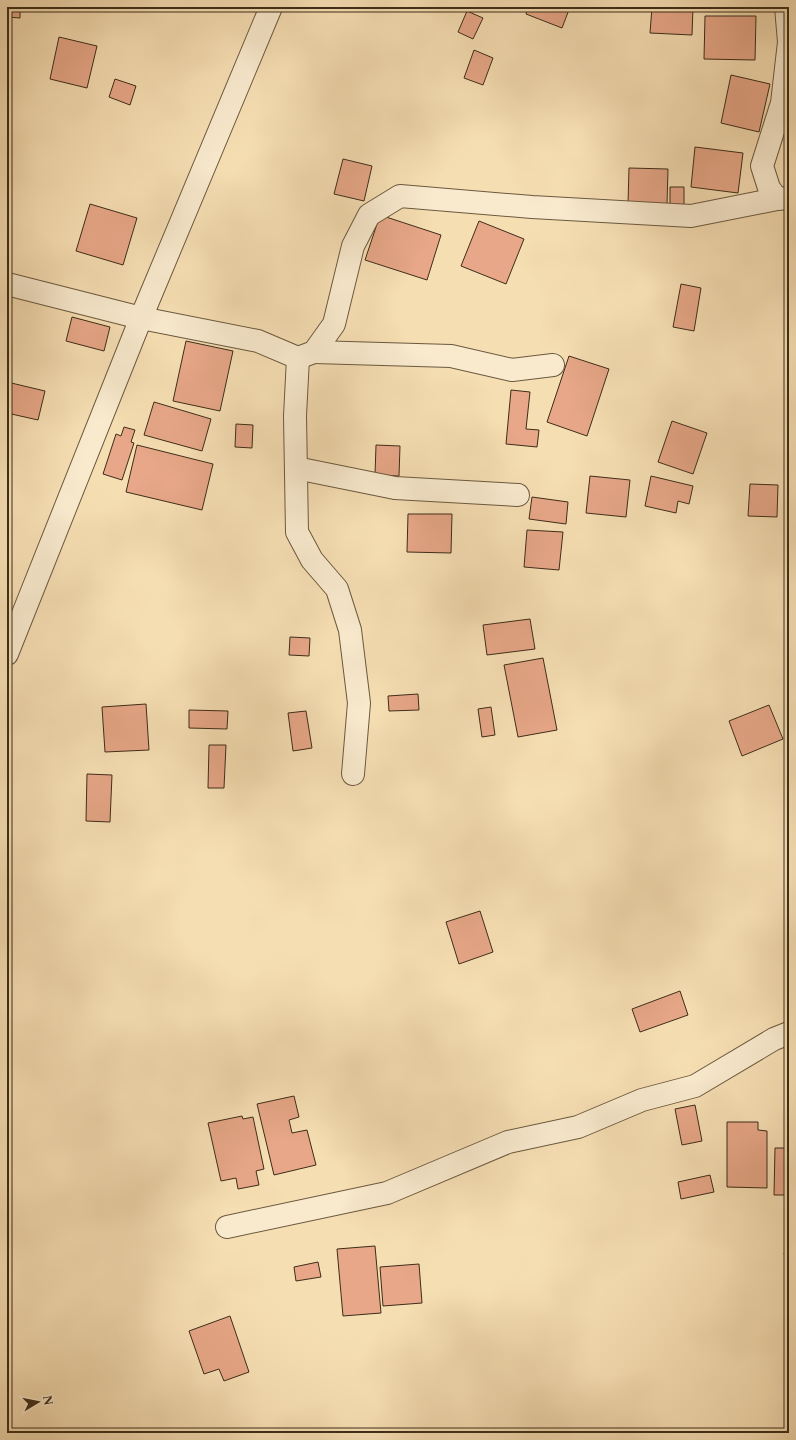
<svg xmlns="http://www.w3.org/2000/svg" width="796" height="1440" viewBox="0 0 796 1440" font-family="'Libre Caslon Text',serif">
  <style>
    .building { fill: #e7a788; stroke: #3d2d18 }
    .lines { fill: none; stroke-linecap: round; stroke-linejoin: round }
    .minor-casing { stroke: #6b593f; stroke-width: 24 }
    .minor { stroke: #f9eace; stroke-width: 22 }
  </style>
  <rect width="100%" height="100%" fill="#f6deb3"/>
  <filter id="stains"><feTurbulence type="fractalNoise" baseFrequency=".005" numOctaves="4"/><feColorMatrix values="0 0 0 0 .2 0 0 0 0 .09 0 0 0 0 .02 0 0 0 .5 -.17"/></filter>
  <radialGradient id="worn" r=".72"><stop offset=".6" stop-color="#630" stop-opacity="0"/><stop offset="1" stop-color="#630" stop-opacity=".3"/></radialGradient>
  <!-- building -->
  <g class="building">
    <polygon points="7,7 20,7 20,18 7,17"/>
    <polygon points="528,7 570,7 562,28 526,14"/>
    <polygon points="652,7 693,7 692,35 650,33"/>
    <polygon points="467,11 483,18 473,39 458,32"/>
    <polygon points="705,16 756,16 755,60 704,59"/>
    <polygon points="59,37 97,46 87,88 50,79"/>
    <polygon points="474,50 493,58 483,85 464,78"/>
    <polygon points="731,75 770,84 759,132 721,123"/>
    <polygon points="115,79 136,86 130,105 109,97"/>
    <polygon points="695,147 743,153 738,193 691,187"/>
    <polygon points="343,159 372,166 364,201 334,194"/>
    <polygon points="629,168 668,169 667,205 628,204"/>
    <polygon points="670,187 684,187 684,208 670,207"/>
    <polygon points="90,204 137,218 123,265 76,251"/>
    <polygon points="380,215 441,235 427,280 365,260"/>
    <polygon points="479,221 524,239 506,284 461,266"/>
    <polygon points="681,284 701,288 694,331 673,327"/>
    <polygon points="72,317 110,327 104,351 66,341"/>
    <polygon points="186,341 233,351 220,411 173,401"/>
    <polygon points="569,356 609,369 587,436 547,422"/>
    <polygon points="7,382 45,391 38,420 7,413"/>
    <polygon points="511,390 530,392 526,429 539,430 537,447 506,444"/>
    <polygon points="154,402 211,419 202,451 144,435"/>
    <polygon points="672,421 707,433 693,474 658,462"/>
    <polygon points="236,424 253,425 252,448 235,447"/>
    <polygon points="124,427 135,430 131,442 134,443 122,480 103,474 116,434 121,436"/>
    <polygon points="137,445 213,464 202,510 126,492"/>
    <polygon points="376,445 400,446 399,476 375,475"/>
    <polygon points="590,476 630,480 626,517 586,513"/>
    <polygon points="651,476 693,486 689,504 678,501 676,513 645,506"/>
    <polygon points="750,484 778,485 777,517 748,516"/>
    <polygon points="532,497 568,502 566,524 529,519"/>
    <polygon points="408,514 452,514 451,553 407,552"/>
    <polygon points="527,530 563,532 559,570 524,567"/>
    <polygon points="530,619 535,649 487,655 483,625"/>
    <polygon points="290,637 310,638 309,656 289,655"/>
    <polygon points="543,658 557,730 518,737 504,665"/>
    <polygon points="418,694 419,710 389,711 388,696"/>
    <polygon points="146,704 149,750 105,752 102,707"/>
    <polygon points="769,705 783,739 742,756 729,721"/>
    <polygon points="491,707 495,735 482,737 478,709"/>
    <polygon points="189,710 228,711 227,729 189,728"/>
    <polygon points="306,711 312,748 293,751 288,713"/>
    <polygon points="209,745 226,745 224,788 208,788"/>
    <polygon points="87,774 112,775 110,822 86,821"/>
    <polygon points="480,911 493,952 459,964 446,922"/>
    <polygon points="680,991 688,1015 640,1032 632,1009"/>
    <polygon points="294,1096 299,1117 289,1120 292,1133 307,1130 316,1165 274,1175 257,1104"/>
    <polygon points="695,1105 702,1141 682,1145 675,1109"/>
    <polygon points="242,1116 243,1119 253,1117 264,1169 256,1171 259,1185 238,1189 236,1178 221,1181 208,1123"/>
    <polygon points="727,1122 758,1122 758,1130 767,1131 767,1188 727,1187"/>
    <polygon points="775,1148 789,1148 789,1195 774,1195"/>
    <polygon points="710,1175 714,1192 681,1199 678,1182"/>
    <polygon points="375,1246 381,1313 343,1316 337,1249"/>
    <polygon points="789,1252 789,1270 784,1253"/>
    <polygon points="318,1262 321,1277 296,1281 294,1267"/>
    <polygon points="419,1264 422,1303 383,1306 380,1267"/>
    <polygon points="230,1316 249,1372 224,1381 219,1369 204,1374 189,1331"/>
  </g>
  <g class="lines">
    <!-- minor casing -->
    <g class="minor-casing">
      <g id="minor">
        <polyline points="777,199 769,188 762,166 782,103 789,42 786,7"/>
        <polyline points="7,284 141,318 258,341 298,358 314,352 334,324 353,246 369,215 400,196 532,207 691,216 777,199 789,198"/>
        <polyline points="314,352 451,356 512,370 553,365"/>
        <polyline points="298,358 295,416 297,532 312,560 337,589 350,630 359,703 353,774"/>
        <polyline points="296,468 395,488 518,495"/>
        <polyline points="7,654 141,318 271,7"/>
        <polyline points="227,1227 387,1193 508,1142 578,1127 642,1100 695,1086 774,1039 789,1033"/>
      </g>
    </g>
    <!-- minor -->
    <use href="#minor" class="minor"/>
  </g>
  <!-- margin -->
  <rect width="796" height="1440" fill="none" stroke="#f6deb3" stroke-width="24"/>
  <rect x="8" y="8" width="780" height="1424" fill="none" stroke="#3d2d18" stroke-width="2"/>
  <rect x="12" y="12" width="772" height="1416" fill="none" stroke="#3d2d18"/>
  <!-- north arrow -->
  <g transform="translate(38 1402) rotate(80)" stroke="#f9eace" stroke-width="3" paint-order="stroke">
  <path d="M0-3L7 15L0 10L-7 15Z" fill="#3d2d18"/>
  <text y="-6" font-size="11" font-weight="bold" text-anchor="middle" fill="#3d2d18">N</text>
  </g>
  <rect width="100%" height="100%" filter="url(#stains)"/>
  <rect width="100%" height="100%" fill="url(#worn)"/>
</svg>
